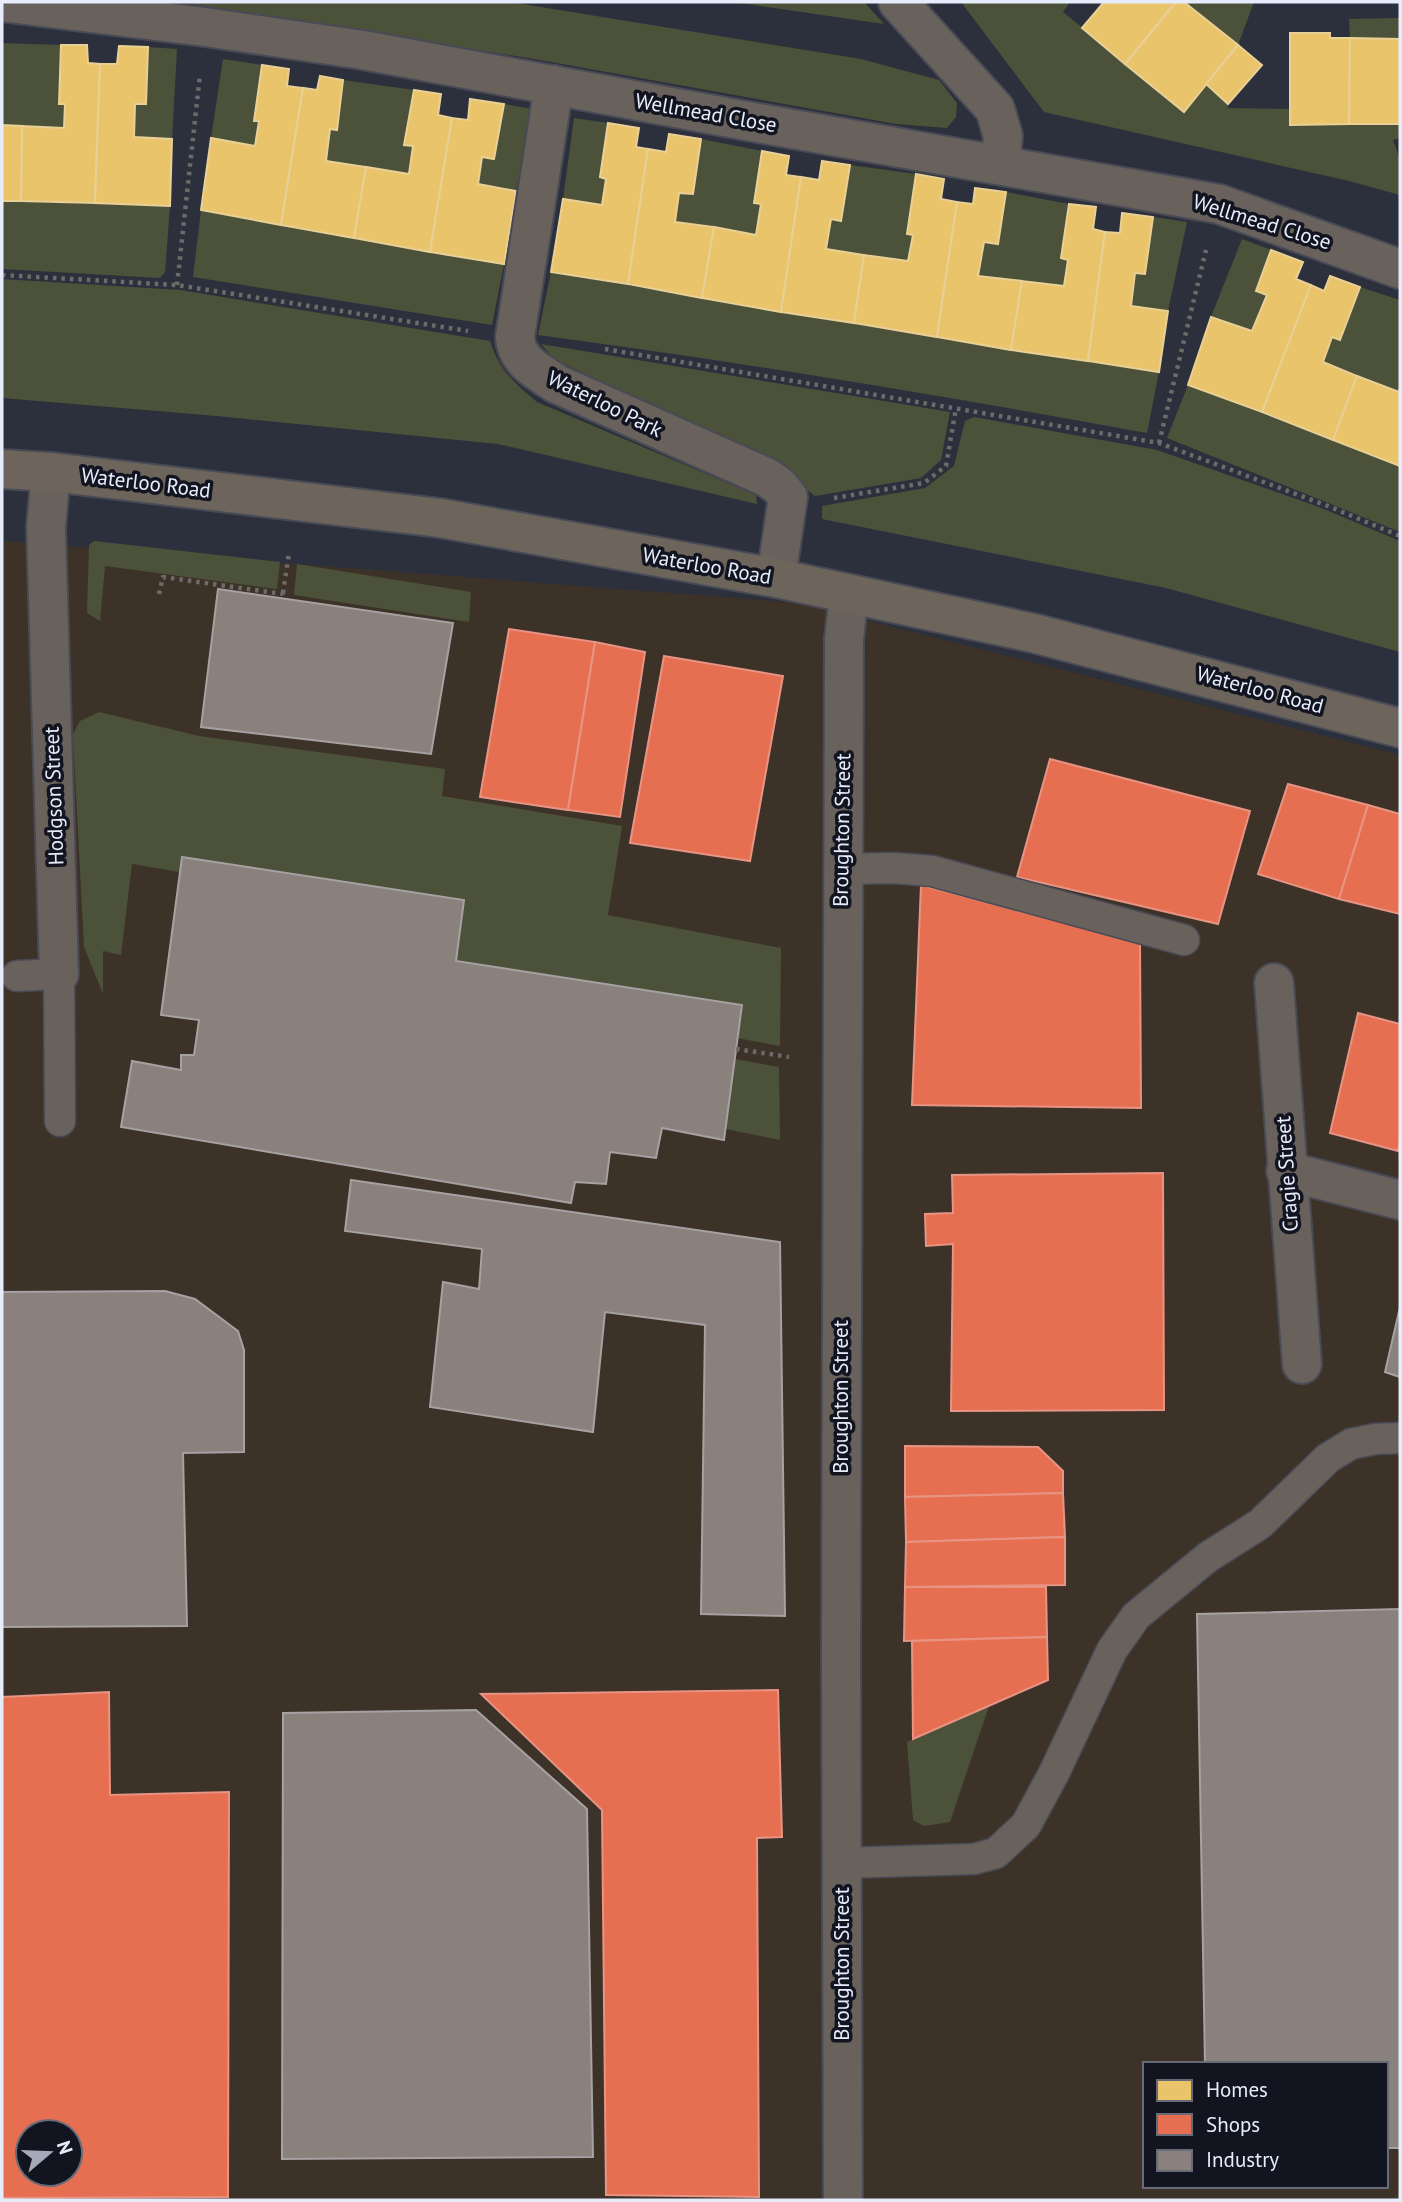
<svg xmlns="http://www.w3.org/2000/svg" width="1402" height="2202" viewBox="0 0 1402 2202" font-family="'PT Sans',sans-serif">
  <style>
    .industrial { fill: #3d3228; fill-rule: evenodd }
    .green { fill: #4c5239 }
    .homes { fill: #e9c46a; stroke: #e8d096; stroke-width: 2 }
    .shops { fill: #e76f51; stroke: #e79484; stroke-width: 2; fill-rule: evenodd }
    .industry { fill: #8a817c; stroke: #a6a1a2; stroke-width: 2 }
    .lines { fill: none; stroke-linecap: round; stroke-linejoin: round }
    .lane-casing { stroke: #484b56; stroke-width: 33 }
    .street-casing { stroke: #484b56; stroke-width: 42 }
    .secondary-casing { stroke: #484b56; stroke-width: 42 }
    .path { stroke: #6d6a68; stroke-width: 4.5; stroke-dasharray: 3.5 5; stroke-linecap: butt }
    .lane { stroke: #69615c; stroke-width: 30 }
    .street { stroke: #69615c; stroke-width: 38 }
    .secondary { stroke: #6d655b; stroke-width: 38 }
    .labels { text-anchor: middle; stroke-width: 7; stroke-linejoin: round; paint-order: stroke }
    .street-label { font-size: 21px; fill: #e6ecfc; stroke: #121520 }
  </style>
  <rect width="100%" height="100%" fill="#2c303d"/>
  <!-- industrial -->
  <path class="industrial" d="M 2,541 L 798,603 L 1400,755 L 1400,2200 L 2,2200 ZM 1145,2064 L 1386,2064 L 1386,2186 L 1145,2186 ZM 28,2132 L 70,2132 L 70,2174 L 28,2174 Z"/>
  <!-- green -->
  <g class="green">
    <polygon points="179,2 510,2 861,59 939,80 957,103 956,117 947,128 896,124 534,59"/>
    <polygon points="733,2 864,2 884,24"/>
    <polygon points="961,2 1070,2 1063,12 1184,111 1206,84 1228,104 1228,108 1290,109 1291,125 1400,124 1400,138 1393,140 1400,160 1400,195 1349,181 1044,112"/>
    <polygon points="1184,2 1254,2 1238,45"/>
    <polygon points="1400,18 1400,39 1350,38 1349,19"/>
    <polygon points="2,43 61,45 59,103 65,104 64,128 2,125"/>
    <polygon points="148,47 177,49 172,139 134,137 135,104 146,104"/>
    <polygon points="223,59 262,65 254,120 259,121 255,146 211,138"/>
    <polygon points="343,80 414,90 405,145 413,146 409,174 326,161 330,129 337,129"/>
    <polygon points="504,104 532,109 516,191 478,184 482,157 494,158"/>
    <polygon points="574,118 608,123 600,177 606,179 602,205 563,199"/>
    <polygon points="701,139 762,151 754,202 761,204 756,235 675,222 679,193 693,194"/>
    <polygon points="850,165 916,174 907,233 913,235 908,261 826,249 831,219 841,221"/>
    <polygon points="1006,192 1069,204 1061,258 1068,260 1064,286 978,276 984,242 998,243"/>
    <polygon points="2,201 170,206 165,272 160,278 2,269"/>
    <polygon points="201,210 504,264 492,325 193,277"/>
    <polygon points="1153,217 1187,222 1168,311 1131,306 1135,273 1145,274"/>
    <polygon points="1242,239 1271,250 1256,291 1267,295 1252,331 1211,317"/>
    <path d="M 551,272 L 781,312 L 1159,372 L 1147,433 C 945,396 742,362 538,335 Z"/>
    <path d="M 2,279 L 180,290 L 490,341 C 499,370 515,384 537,402 L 756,495 L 757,504 L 498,444 L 217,416 L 2,398 Z"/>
    <polygon points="1360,287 1400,300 1399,392 1324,362 1332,337 1341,340"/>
    <polygon points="541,344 950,412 941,460 921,478 815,496 764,458 554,359"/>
    <polygon points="1188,385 1400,466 1400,532 1167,438"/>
    <polygon points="974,417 1157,450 1319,507 1400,541 1400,652 1166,588 822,519 822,506 925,488 954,466 965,421"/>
    <polygon points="94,541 280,562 277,589 105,566 100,621 87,613 89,545"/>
    <polygon points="297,564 471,592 469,622 294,595"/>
    <polygon points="99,712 199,736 445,769 442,796 622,826 608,915 781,948 780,1046 737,1038 742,1005 456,961 180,872 132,864 121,955 103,951 103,994 84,947 73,734 80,721"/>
    <polygon points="735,1059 779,1067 780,1140 726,1129"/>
    <polygon points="989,1706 950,1822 924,1826 913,1820 907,1742"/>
  </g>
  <!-- homes -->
  <g class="homes">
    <polygon points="1104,2 1176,2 1125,64 1082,28"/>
    <polygon points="1176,2 1184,2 1238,45 1184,112 1125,64"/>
    <polygon points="1290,33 1330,33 1330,38 1350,38 1349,124 1290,125"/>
    <polygon points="1350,38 1400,39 1400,124 1349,124"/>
    <polygon points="61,45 87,45 88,63 100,64 95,203 21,201 22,126 64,128 65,104 59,104"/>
    <polygon points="1238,45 1262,65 1228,104 1206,84"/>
    <polygon points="119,46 148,47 146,104 135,104 134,137 172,139 170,206 95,203 100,64 117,64"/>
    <polygon points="262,65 289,69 287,86 303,88 281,225 201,210 211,138 255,146 259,121 254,121"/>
    <polygon points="320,76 343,80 337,130 330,129 326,161 366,167 354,238 281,225 303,88 317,90"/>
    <polygon points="414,90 441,94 438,115 452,118 430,252 354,238 366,167 409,174 413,146 404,145"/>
    <polygon points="470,99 504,104 494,159 482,157 478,184 516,191 504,264 430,252 452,118 468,120"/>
    <polygon points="608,123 639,128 636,147 648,149 628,284 551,272 563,199 602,205 606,179 600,177"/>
    <polygon points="2,125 22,126 21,201 2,201"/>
    <polygon points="669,134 701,139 693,194 679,193 675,222 714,227 702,298 628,284 648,149 666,152"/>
    <polygon points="762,151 789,156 786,175 801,177 781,312 702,298 714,227 756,235 761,204 754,203"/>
    <polygon points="822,161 850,165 841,221 831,219 826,249 864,255 854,323 781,312 801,177 819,180"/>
    <polygon points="916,174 944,179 941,199 957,202 937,337 854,323 864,255 908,261 913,235 907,234"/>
    <polygon points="975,188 1006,192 998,244 984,242 978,276 1022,281 1011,350 937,337 957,202 973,204"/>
    <polygon points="1069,204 1096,207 1093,229 1105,232 1088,361 1011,350 1022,281 1064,286 1068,260 1061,258"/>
    <polygon points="1122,213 1153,217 1145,274 1135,273 1131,306 1168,311 1159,372 1088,361 1105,232 1120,233"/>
    <polygon points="1271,250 1303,262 1296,279 1311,285 1262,412 1188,385 1211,317 1252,331 1267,295 1256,291"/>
    <polygon points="1330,276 1360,287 1340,340 1332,337 1323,362 1357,376 1333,440 1262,412 1311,285 1324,291"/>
    <polygon points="1357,376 1399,392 1400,388 1400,466 1333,440"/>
  </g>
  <!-- shops -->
  <g class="shops">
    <polygon points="509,629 595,642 568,810 480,797"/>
    <polygon points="595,642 645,652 620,817 568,810"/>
    <polygon points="664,656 783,676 750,861 630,843"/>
    <polygon points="1050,759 1250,811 1218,924 1017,877"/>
    <polygon points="1288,784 1368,805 1339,899 1258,874"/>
    <polygon points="1368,805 1400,814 1400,914 1339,899"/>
    <polygon points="921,885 1140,943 1141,1108 912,1105"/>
    <polygon points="1358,1013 1400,1024 1400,1140 1398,1151 1330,1133"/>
    <polygon points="1163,1173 1164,1410 951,1411 953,1244 926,1246 925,1214 953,1213 952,1175"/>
    <polygon points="905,1446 1038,1447 1063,1471 1063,1493 905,1497"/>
    <polygon points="1063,1493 1065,1537 906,1542 905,1497"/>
    <polygon points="1065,1537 1065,1585 905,1587 906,1542"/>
    <polygon points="905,1587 1046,1587 1047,1637 904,1641"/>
    <polygon points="1047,1637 1048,1680 913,1739 912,1641"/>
    <polygon points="778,1690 782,1837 757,1838 759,2197 606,2195 602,1810 481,1694"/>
    <path d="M 109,1692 L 110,1795 L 229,1792 L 228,2197 L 2,2198 L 2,1697 ZM 28,2132 L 70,2132 L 70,2174 L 28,2174 Z"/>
  </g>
  <!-- industry -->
  <g class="industry">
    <polygon points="218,589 453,623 431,754 201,727"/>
    <polygon points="182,857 464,900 456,961 742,1005 724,1140 662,1128 656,1158 610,1152 606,1184 575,1182 571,1203 121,1127 132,1061 181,1070 181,1055 194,1055 199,1020 161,1015"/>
    <polygon points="351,1180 780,1242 785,1616 701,1614 705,1325 605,1312 593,1432 430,1407 443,1282 479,1289 482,1249 345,1231"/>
    <polygon points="165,1291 195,1299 238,1331 244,1350 244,1452 183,1453 187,1626 2,1627 2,1292"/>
    <polygon points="1400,1307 1400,1377 1385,1372"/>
    <polygon points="1400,1609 1400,2148 1386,2148 1386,2064 1205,2064 1197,1614"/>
    <polygon points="476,1710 587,1809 593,2157 282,2159 283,1713"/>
  </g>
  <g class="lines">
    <!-- lane casing -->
    <g class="lane-casing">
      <g id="lane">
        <polyline points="843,869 893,868 932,871 1184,940"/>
        <polyline points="17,976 59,974 60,1121"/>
        <polyline points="841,1863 974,1859 996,1853 1026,1825 1054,1773 1112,1650 1136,1616 1208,1557 1260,1524 1328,1458 1351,1444 1375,1439 1400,1438"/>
      </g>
    </g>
    <!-- street casing -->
    <g class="street-casing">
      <g id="street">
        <polyline points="2,2 205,27 363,50 747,121 1219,204 1400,269"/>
        <polyline points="898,2 995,109 1003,136 1000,165"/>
        <path d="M 554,85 L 515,337 C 516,361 539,372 557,384 L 768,478 L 779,486 L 788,497 L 776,578"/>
        <polyline points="51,472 46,527 59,974"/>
        <polyline points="1274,983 1302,1364"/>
        <polyline points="1286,1171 1400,1200"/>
        <polyline points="843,2200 841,1657 844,639 849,594"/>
      </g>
    </g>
    <!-- secondary casing -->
    <g class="secondary-casing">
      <polyline id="secondary" points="2,469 51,472 440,518 776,578 1033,633 1400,728"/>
    </g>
    <!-- path -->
    <g class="path">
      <polyline points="2,275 177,285 468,331"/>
      <polyline points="177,285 200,74"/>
      <polyline points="605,349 1159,443 1328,506 1400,536"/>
      <polyline points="1159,443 1206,250"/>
      <polyline points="834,498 924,483 946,466 956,408"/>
      <polyline points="283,593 289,553"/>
      <polyline points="159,594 163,577 283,594 283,598"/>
      <polyline points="736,1049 789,1057"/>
    </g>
    <!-- lane -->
    <use href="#lane" class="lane"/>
    <!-- street -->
    <use href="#street" class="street"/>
    <!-- secondary -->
    <use href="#secondary" class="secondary"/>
  </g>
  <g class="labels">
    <!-- street labels -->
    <g class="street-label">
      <text transform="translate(706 113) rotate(10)" y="7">Wellmead Close</text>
      <text transform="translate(1262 222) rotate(17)" y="7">Wellmead Close</text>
      <text transform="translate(605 404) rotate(26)" y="7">Waterloo Park</text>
      <text transform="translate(146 483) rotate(7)" y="7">Waterloo Road</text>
      <text transform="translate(707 566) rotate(10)" y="7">Waterloo Road</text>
      <text transform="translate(1260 690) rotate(15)" y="7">Waterloo Road</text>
      <text transform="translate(54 796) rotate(-92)" y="7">Hodgson Street</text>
      <text transform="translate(842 830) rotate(-89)" y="7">Broughton Street</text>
      <text transform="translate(1287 1174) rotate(-94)" y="7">Cragie Street</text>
      <text transform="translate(841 1397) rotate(-90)" y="7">Broughton Street</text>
      <text transform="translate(842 1964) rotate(-90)" y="7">Broughton Street</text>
    </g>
  </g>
  <!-- border -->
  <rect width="1402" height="2202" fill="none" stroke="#e6ecfc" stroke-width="7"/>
  <!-- legend -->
  <rect x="1143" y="2062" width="245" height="126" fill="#121520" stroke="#676b78" stroke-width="2"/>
  <rect x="1157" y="2080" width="35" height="21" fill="#e9c46a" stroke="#676b78" stroke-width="2"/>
  <text x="1206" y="2097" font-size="21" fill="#e6ecfc">Homes</text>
  <rect x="1157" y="2114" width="35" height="21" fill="#e76f51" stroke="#676b78" stroke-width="2"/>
  <text x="1206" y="2132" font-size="21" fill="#e6ecfc">Shops</text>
  <rect x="1157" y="2150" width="35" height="21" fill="#8a817c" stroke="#676b78" stroke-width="2"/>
  <text x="1206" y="2167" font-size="21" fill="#e6ecfc">Industry</text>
  <!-- north arrow -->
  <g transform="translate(49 2153) rotate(71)"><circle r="33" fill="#121520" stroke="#676b78" stroke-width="2"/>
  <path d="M0-5L12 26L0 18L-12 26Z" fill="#a5aab9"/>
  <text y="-10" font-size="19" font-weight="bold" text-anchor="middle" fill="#e6ecfc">N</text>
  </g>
</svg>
